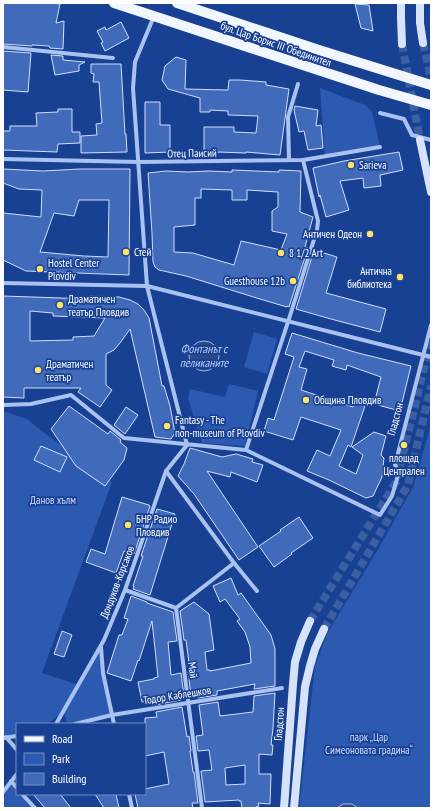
<svg xmlns="http://www.w3.org/2000/svg" width="434" height="811" viewBox="0 0 434 811" font-family="'PT Sans Narrow',sans-serif">
  <style>
    .green { fill: #2c5ab1 }
    .water { fill: #2a4885; stroke: #9cbbf2 }
    .building { fill: #426aba; stroke: #d0dffb; fill-rule: evenodd }
    .lines { fill: none; stroke-linecap: round; stroke-linejoin: round }
    .secondary-tunnel { stroke: #3c5ea3; stroke-width: 8; stroke-dasharray: 8 4; stroke-linecap: butt }
    .street { stroke: #a9c2f0; stroke-width: 4 }
    .secondary { stroke: #d7e3fb; stroke-width: 8 }
    .primary { stroke: #f2f6ff; stroke-width: 10 }
    .poi-dot { fill: #ffe368; stroke: #194193; stroke-width: 1.5 }
    .labels { text-anchor: middle; stroke-width: 3.5; stroke-linejoin: round; paint-order: stroke }
    .street-label { font-size: 11px; fill: #fff; stroke: #194193 }
    .poi-label { font-size: 11px; fill: #fff; stroke: #194193; text-anchor: start }
    .park-label { font-size: 11px; fill: #d0dffb; stroke: #194193 }
    .water-label { font-size: 12px; font-style: italic; fill: #b5ccf6; stroke: #194193 }
  </style>
  <rect width="100%" height="100%" fill="#194193"/>
  <!-- green -->
  <g class="green">
    <polygon points="320,88 365,105 372,112 380,147 325,157"/>
    <polygon points="254,332 277,339 267,374 244,367"/>
    <polygon points="229,384 258,391 245,446 202,443 188,398 190,389 225,397"/>
    <polygon points="3,411 27,419 43,432 112,482 42,673 79,685 101,648 112,715 75,724 68,724 63,711 48,724 17,724 17,736 3,738"/>
    <polygon points="431,425 431,808 299,808 315,666 328,632 380,546 413,487"/>
    <polygon points="11,781 17,788 17,794 22,794 35,808 3,808 3,792"/>
  </g>
  <!-- water -->
  <g class="water">
    <circle cx="204" cy="356" r="15"/>
    <polygon points="343,804 352,804 358,808 337,808"/>
  </g>
  <!-- building -->
  <g class="building">
    <polygon points="3,3 50,3 60,4 56,23 64,21 63,49 50,48 49,46 32,45 32,46 3,44"/>
    <polygon points="355,4 369,5 373,31 361,28"/>
    <polygon points="121,22 129,38 105,51 101,43 103,42 97,31 105,27 106,30"/>
    <polygon points="3,51 31,53 28,92 3,90"/>
    <polygon points="51,55 63,56 63,60 85,62 79,65 79,71 55,75"/>
    <polygon points="176,57 186,60 185,89 228,90 229,80 240,80 266,82 266,85 289,89 280,155 246,152 246,153 218,152 218,153 204,153 204,127 234,127 234,132 256,133 258,116 228,115 228,111 210,110 210,112 200,112 200,98 168,89 162,80 165,66"/>
    <polygon points="91,64 121,64 125,134 126,134 127,152 81,153 81,136 97,135 96,124 102,123 99,82 93,82 94,74 91,73"/>
    <polygon points="145,102 160,102 160,125 170,125 170,152 145,153"/>
    <polygon points="295,106 318,110 316,126 321,125 323,148 308,150 304,131 299,132 294,110"/>
    <polygon points="58,109 72,109 72,132 80,132 80,143 58,144 57,152 3,150 3,131 10,131 10,126 37,126 36,113 58,112"/>
    <polygon points="399,152 403,170 380,175 381,186 364,188 363,178 340,181 349,210 326,217 320,195 319,197 313,168 344,161"/>
    <path d="M 3,169 L 43,171 L 79,169 L 130,169 L 129,275 L 26,271 L 3,260 L 3,213 L 41,217 L 42,190 L 19,189 L 3,183 ZM 79,200 L 109,200 L 108,257 L 84,256 L 40,252 L 54,213 L 74,216 Z"/>
    <path d="M 232,170 L 279,172 L 279,170 L 301,171 L 300,212 L 313,217 L 305,247 L 308,248 L 289,307 L 287,306 L 287,307 L 260,299 L 186,276 L 159,270 L 155,267 L 153,262 L 152,233 L 148,173 L 166,171 L 188,172 L 208,171 L 232,172 ZM 201,189 L 232,190 L 232,200 L 247,200 L 247,190 L 278,192 L 278,207 L 272,211 L 272,231 L 287,234 L 281,250 L 241,241 L 234,265 L 193,253 L 174,252 L 174,227 L 195,225 L 195,198 L 201,198 Z"/>
    <polygon points="314,250 337,257 326,293 386,309 380,332 331,319 296,309"/>
    <path d="M 3,296 L 91,299 L 90,296 L 119,297 L 130,300 L 138,304 L 144,310 L 149,318 L 162,386 L 164,386 L 170,406 L 175,433 L 171,439 L 155,437 L 130,329 L 120,343 L 114,350 L 106,354 L 106,385 L 112,390 L 100,407 L 78,392 L 81,388 L 24,388 L 24,398 L 3,397 ZM 30,311 L 53,313 L 53,316 L 105,318 L 94,336 L 73,337 L 73,340 L 30,341 Z"/>
    <polygon points="292,333 358,353 411,366 400,411 374,404 381,377 347,365 346,370 332,366 334,360 305,351 299,367 307,369 301,390 353,407 356,397 367,400 351,447 348,445 339,466 356,474 363,455 352,447 374,432 386,436 381,455 384,458 382,477 373,496 366,498 329,480 307,471 317,450 330,456 341,430 301,417 293,440 264,431 268,418 274,420 294,357 285,354"/>
    <polygon points="69,406 108,434 110,431 121,440 120,442 127,448 124,460 105,486 76,466 51,429"/>
    <polygon points="126,407 138,415 125,434 114,425"/>
    <polygon points="41,446 67,457 60,472 34,460"/>
    <polygon points="190,448 222,457 236,454 253,459 252,462 263,465 257,482 231,472 230,477 207,471 258,547 239,560 194,494 178,476 184,464"/>
    <polygon points="122,497 149,505 150,506 134,554 124,551 116,573 86,562 91,549 105,554"/>
    <polygon points="157,509 175,514 150,595 133,589 134,586 133,586 143,556 141,556"/>
    <polygon points="299,517 313,538 291,553 292,554 274,567 259,546 281,531 280,530"/>
    <polygon points="231,578 238,595 241,593 271,635 275,649 275,686 254,689 255,684 217,691 217,695 198,698 198,693 191,695 188,672 190,671 186,640 184,640 180,611 194,602 209,614 214,650 205,652 207,670 210,670 210,671 251,663 250,647 245,632 237,621 240,619 225,599 220,602 213,586"/>
    <polygon points="131,596 147,602 147,603 173,612 177,641 168,642 171,675 181,673 184,696 181,696 181,700 155,705 154,700 142,702 138,682 154,679 154,678 158,677 152,621 139,661 138,660 131,681 107,673 119,635 122,635 128,619 124,618"/>
    <polygon points="62,631 72,635 64,657 54,654"/>
    <path d="M 275,693 L 273,728 L 271,745 L 273,745 L 272,755 L 259,754 L 259,774 L 271,774 L 270,804 L 258,803 L 259,806 L 253,808 L 242,808 L 241,801 L 239,801 L 239,800 L 205,802 L 201,771 L 212,770 L 209,750 L 198,751 L 196,736 L 203,735 L 199,705 L 218,702 L 220,716 L 253,712 L 254,696 ZM 245,765 L 245,784 L 226,785 L 225,768 Z"/>
    <polygon points="182,707 187,737 189,736 191,751 190,751 193,772 194,772 198,803 192,803 193,808 138,808 135,794 145,794 145,789 169,784 164,752 145,756 145,718 157,717 156,712"/>
    <polygon points="33,794 60,794 71,808 45,808"/>
    <polygon points="95,794 116,794 119,808 104,808"/>
  </g>
  <g class="lines">
    <!-- secondary-tunnel -->
    <g class="secondary-tunnel">
      <polyline points="423,43 431,78"/>
      <polyline points="402,44 420,140"/>
      <polyline points="310,621 396,482 431,340"/>
      <polyline points="324,629 408,485 431,386"/>
    </g>
    <!-- street -->
    <g class="street">
      <polyline points="154,16 135,62 133,88 147,286 187,445"/>
      <polyline points="3,47 113,58"/>
      <polyline points="380,113 404,119 412,135 431,140"/>
      <polyline points="3,159 138,162 303,160 380,147"/>
      <polyline points="289,160 288,117 298,84"/>
      <polyline points="3,283 147,286 431,357"/>
      <polyline points="3,405 31,404 71,395 124,438 246,450 380,515 392,496 399,472 395,465 431,325"/>
      <polyline points="246,450 288,322 317,230 318,221 303,160"/>
      <polyline points="166,471 234,563 257,591"/>
      <polyline points="125,590 176,608"/>
      <polyline points="101,647 103,673 114,724"/>
      <polyline points="56,724 104,640 125,590 166,471 187,445"/>
      <polyline points="75,724 112,715 282,688"/>
      <polyline points="6,737 17,750"/>
      <polyline points="3,738 17,736"/>
      <polyline points="11,781 17,788"/>
      <polyline points="3,792 17,774"/>
      <polyline points="22,794 35,808"/>
      <polyline points="129,794 132,808"/>
      <polyline points="202,808 176,608 234,563"/>
    </g>
    <!-- secondary -->
    <g class="secondary">
      <polyline points="401,3 401,18 402,44"/>
      <polyline points="420,3 420,23 423,43"/>
      <polyline points="420,140 431,192"/>
      <polyline points="284,808 293,684 295,662 301,642 310,621"/>
      <polyline points="294,808 305,687 310,666 315,649 324,629"/>
    </g>
    <!-- primary -->
    <g class="primary">
      <polyline points="114,3 379,90 431,105"/>
      <polyline points="177,3 322,51 431,85"/>
    </g>
  </g>
  <!-- markers -->
  <g class="poi-dot">
    <circle cx="351" cy="165" r="4"/>
    <circle cx="370" cy="234" r="4"/>
    <circle cx="126" cy="252" r="4"/>
    <circle cx="281" cy="253" r="4"/>
    <circle cx="40" cy="269" r="4"/>
    <circle cx="400" cy="277" r="4"/>
    <circle cx="293" cy="281" r="4"/>
    <circle cx="60" cy="305" r="4"/>
    <circle cx="38" cy="370" r="4"/>
    <circle cx="306" cy="400" r="4"/>
    <circle cx="167" cy="426" r="4"/>
    <circle cx="404" cy="445" r="4"/>
    <circle cx="128" cy="525" r="4"/>
  </g>
  <g class="labels">
    <!-- street labels -->
    <g class="street-label">
      <text transform="translate(276 44) rotate(19)" y="4">бул. Цар Борис III Обединител</text>
      <text transform="translate(192 153) rotate(-1)" y="4">Отец Паисий</text>
      <text transform="translate(395 419) rotate(-75)" y="4">Гладстон</text>
      <text transform="translate(117 582) rotate(-69)" y="4">Дондуков-Корсаков</text>
      <text transform="translate(193 670) rotate(82)" y="4">Май</text>
      <text transform="translate(177 695) rotate(-9)" y="4">Тодор Каблешков</text>
      <text transform="translate(279 724) rotate(-86)" y="4">Гладстон</text>
    </g>
    <!-- poi labels -->
    <g class="poi-label">
      <text x="359" y="169">Sarieva</text>
      <text x="362" y="238" text-anchor="end">Античен Одеон</text>
      <text x="134" y="256">Стей</text>
      <text x="289" y="257">8 1/2 Art</text>
      <text x="48" y="267">Hostel Center<tspan x="48" dy="13">Plovdiv</tspan></text>
      <text x="392" y="275" text-anchor="end">Антична<tspan x="392" dy="13">библиотека</tspan></text>
      <text x="285" y="285" text-anchor="end">Guesthouse 12b</text>
      <text x="68" y="303">Драматичен<tspan x="68" dy="13">театър Пловдив</tspan></text>
      <text x="46" y="368">Драматичен<tspan x="46" dy="13">театър</tspan></text>
      <text x="314" y="404">Община Пловдив</text>
      <text x="175" y="424">Fantasy - The<tspan x="175" dy="13">non-museum of Plovdiv</tspan></text>
      <text x="404" y="462" text-anchor="middle">площад<tspan x="404" dy="13">Централен</tspan></text>
      <text x="136" y="523">БНР Радио<tspan x="136" dy="13">Пловдив</tspan></text>
    </g>
    <!-- park labels -->
    <g class="park-label">
      <text x="53" y="504">Данов хълм</text>
      <text x="369" y="741">парк „Цар<tspan x="369" dy="13">Симеоновата градина“</tspan></text>
    </g>
    <!-- water labels -->
    <g class="water-label">
      <text x="204" y="353">Фонтанът с<tspan x="204" dy="14">пеликаните</tspan></text>
    </g>
  </g>
  <!-- border -->
  <rect width="434" height="811" fill="none" stroke="#ffffff" stroke-width="8"/>
  <!-- legend -->
  <rect x="16" y="723" width="130" height="72" fill="#194193" stroke="#758dbe"/>
  <rect x="24" y="736" width="20" height="6" fill="#f2f6ff" stroke="#758dbe"/>
  <text x="52" y="743" font-size="12" fill="#ffffff">Road</text>
  <rect x="24" y="753" width="20" height="12" fill="#2c5ab1" stroke="#758dbe"/>
  <text x="52" y="763" font-size="12" fill="#ffffff">Park</text>
  <rect x="24" y="773" width="20" height="12" fill="#426aba" stroke="#758dbe"/>
  <text x="52" y="783" font-size="12" fill="#ffffff">Building</text>
</svg>
